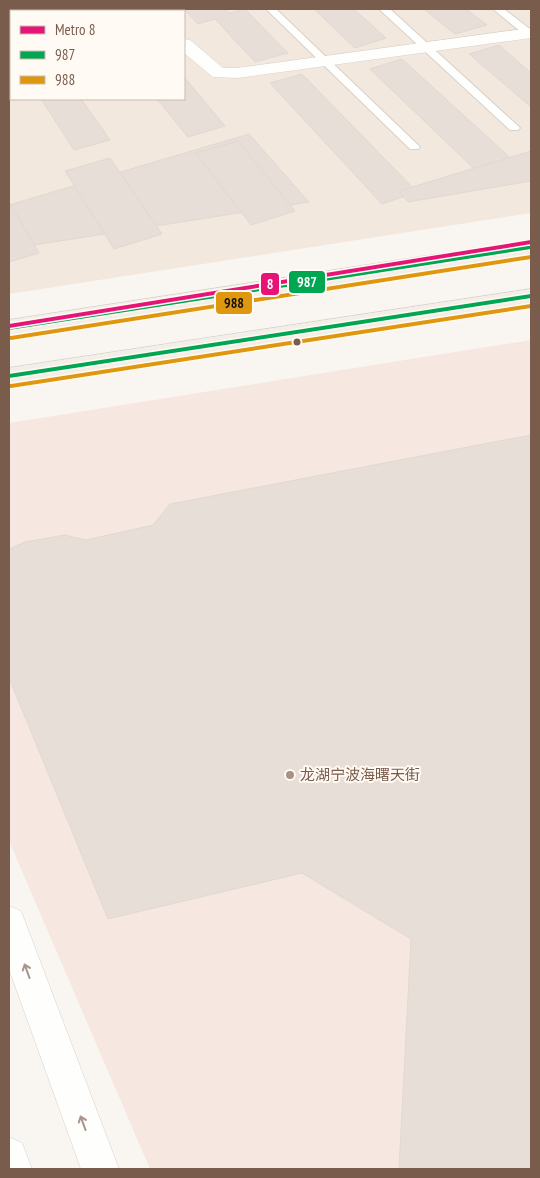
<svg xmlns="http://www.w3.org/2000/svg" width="540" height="1178" viewBox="0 0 540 1178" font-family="'PT Sans Narrow','Noto Sans SC',sans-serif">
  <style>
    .residential { fill: #f2e8de; fill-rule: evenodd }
    .commercial { fill: #f6e8e1 }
    .building { fill: #e6ded7; stroke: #e2d8d2 }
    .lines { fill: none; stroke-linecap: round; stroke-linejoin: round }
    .lane-casing { stroke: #d7d1cb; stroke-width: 2 }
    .street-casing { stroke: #d7d1cb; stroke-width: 1 }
    .primary-casing { stroke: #dad1cc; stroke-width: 1 }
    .lane { fill: #fefefd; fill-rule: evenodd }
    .street { fill: #fefefd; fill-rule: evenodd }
    .primary { fill: #f3eee8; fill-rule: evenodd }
    .bus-1-casing { stroke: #fffaf3; stroke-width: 3 }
    .bus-2-casing { stroke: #fffaf3; stroke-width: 3 }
    .bus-1 { fill: #00a651; fill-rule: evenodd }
    .bus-2 { fill: #de970f; fill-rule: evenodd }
    .metro-1-casing { stroke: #fffaf3; stroke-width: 3 }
    .metro-1 { fill: #e61477; fill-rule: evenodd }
    .oneway { stroke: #a8958b }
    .bus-dot { fill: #7a5c4d; stroke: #fffaf3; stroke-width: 2 }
    .poi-dot { fill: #a69286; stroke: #fffaf3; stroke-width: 2 }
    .labels { text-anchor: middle; stroke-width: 4; stroke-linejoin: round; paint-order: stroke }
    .poi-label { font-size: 15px; fill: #7a5c4d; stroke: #fffaf3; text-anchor: start }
    .line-badge { stroke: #fffaf3; stroke-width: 2 }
    .badge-label { font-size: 14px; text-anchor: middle; font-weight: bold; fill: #fff }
    .pale-badge-label { font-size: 14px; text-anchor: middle; font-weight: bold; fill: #111 }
  </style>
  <rect width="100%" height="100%" fill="#f9f5f0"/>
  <!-- residential -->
  <path class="residential" d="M 9,9 L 531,9 L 531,213 L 9,294 ZM 11,11 L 184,11 L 184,99 L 11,99 Z"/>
  <!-- commercial -->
  <polygon class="commercial" points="531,340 531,1169 150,1169 9,841 9,423"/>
  <!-- building -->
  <g class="building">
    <polygon points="62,9 106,9 108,11 64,11"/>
    <polygon points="184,9 225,9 230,13 245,9 288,53 255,62 215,19 198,24"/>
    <polygon points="314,9 354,9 386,38 355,48"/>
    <polygon points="424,9 466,9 487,25 455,34"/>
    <polygon points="9,38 11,38 10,92 9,90"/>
    <polygon points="499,45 531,73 531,107 469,54"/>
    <polygon points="402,59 527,173 491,185 370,69"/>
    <polygon points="302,74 417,192 382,204 270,83"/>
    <polygon points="184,77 225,126 188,137 157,99 184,99"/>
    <polygon points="41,99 81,99 110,140 74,150"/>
    <polygon points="249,134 309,202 9,249 9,205"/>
    <polygon points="238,141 295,211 251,225 196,153"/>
    <polygon points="531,151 531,181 408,202 399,191"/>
    <polygon points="110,158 162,234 114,249 65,171"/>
    <polygon points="9,202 39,253 9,262"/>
    <polygon points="531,435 531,1169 399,1169 411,939 302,873 108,919 9,678 9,549 25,542 65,535 86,540 153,525 170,504"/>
  </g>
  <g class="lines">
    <!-- lane casing -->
    <g class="lane-casing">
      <g id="lane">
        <polygon points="266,9 276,9 418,145 420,147 418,149 410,149"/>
        <polygon points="379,9 390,9 518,126 520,128 518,130 510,130"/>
        <polygon points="493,9 504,9 531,30 531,38 527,37"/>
      </g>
    </g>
    <!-- street casing -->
    <g class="street-casing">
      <g id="street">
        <polygon points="20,9 40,9 39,11 19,11"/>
        <polygon points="134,9 152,9 153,11 135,11"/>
        <polygon points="531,28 531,38 237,78 213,77 184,53 184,39 190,40 223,68 237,68"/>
        <polygon points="9,906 21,911 119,1169 81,1169 9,969"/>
        <polygon points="9,1137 22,1143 32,1169 9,1169"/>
      </g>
    </g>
    <!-- primary casing -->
    <g class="primary-casing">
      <g id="primary">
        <polygon points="531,240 531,254 9,336 9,320"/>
        <polygon points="531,289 531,303 9,384 9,368"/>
      </g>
    </g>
    <!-- lane -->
    <use href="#lane" class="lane"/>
    <!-- street -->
    <use href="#street" class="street"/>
    <!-- primary -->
    <use href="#primary" class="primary"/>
    <!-- bus-1 casing -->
    <g class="bus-1-casing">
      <g id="bus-1">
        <polygon points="531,245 531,249 9,330 9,326"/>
        <polygon points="531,294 531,298 9,378 9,374"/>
      </g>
    </g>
    <!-- bus-2 casing -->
    <g class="bus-2-casing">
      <g id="bus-2">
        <polygon points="531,255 531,259 11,340 9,339 9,336 11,336"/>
        <polygon points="531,304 531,308 11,388 9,388 9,384 11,384"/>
      </g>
    </g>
    <!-- bus-1 -->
    <use href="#bus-1" class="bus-1"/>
    <!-- bus-2 -->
    <use href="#bus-2" class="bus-2"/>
    <!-- metro-1 casing -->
    <g class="metro-1-casing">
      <polygon id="metro-1" points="531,240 531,244 9,328 9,324"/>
    </g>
    <!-- metro-1 -->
    <use href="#metro-1" class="metro-1"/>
  </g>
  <!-- one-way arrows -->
  <defs><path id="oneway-shaft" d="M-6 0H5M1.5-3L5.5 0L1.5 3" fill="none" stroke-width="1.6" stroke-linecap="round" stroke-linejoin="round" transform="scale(1.25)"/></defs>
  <g class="oneway">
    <use href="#oneway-shaft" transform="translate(27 971) rotate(-110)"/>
    <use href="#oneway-shaft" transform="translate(83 1123) rotate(-110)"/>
  </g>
  <!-- markers -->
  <circle class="bus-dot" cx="297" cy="342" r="4.5"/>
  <circle class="poi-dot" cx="290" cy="775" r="5"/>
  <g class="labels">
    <!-- poi labels -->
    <g class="poi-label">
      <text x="300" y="780">龙湖宁波海曙天街</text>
    </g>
  </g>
  <g class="line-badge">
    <rect x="288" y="270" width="38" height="24" rx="5" fill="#00a651"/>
    <rect x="260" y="272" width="20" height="24" rx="5" fill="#e61477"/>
    <rect x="215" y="291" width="38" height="24" rx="5" fill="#de970f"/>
  </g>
  <g class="badge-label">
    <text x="307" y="287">987</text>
    <text x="270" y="289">8</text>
  </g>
  <g class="pale-badge-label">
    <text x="234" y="308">988</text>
  </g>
  <!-- border -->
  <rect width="540" height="1178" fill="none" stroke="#7a5c4d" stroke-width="20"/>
  <!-- legend -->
  <rect x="10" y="10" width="175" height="90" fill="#fffaf3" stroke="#cabbb1"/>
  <rect x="20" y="26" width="25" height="8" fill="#e61477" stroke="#cabbb1"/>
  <text x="55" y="35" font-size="15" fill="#7a5c4d">Metro 8</text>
  <rect x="20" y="51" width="25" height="8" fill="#00a651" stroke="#cabbb1"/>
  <text x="55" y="60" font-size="15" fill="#7a5c4d">987</text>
  <rect x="20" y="76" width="25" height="8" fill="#de970f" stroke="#cabbb1"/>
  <text x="55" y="85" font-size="15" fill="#7a5c4d">988</text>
</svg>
